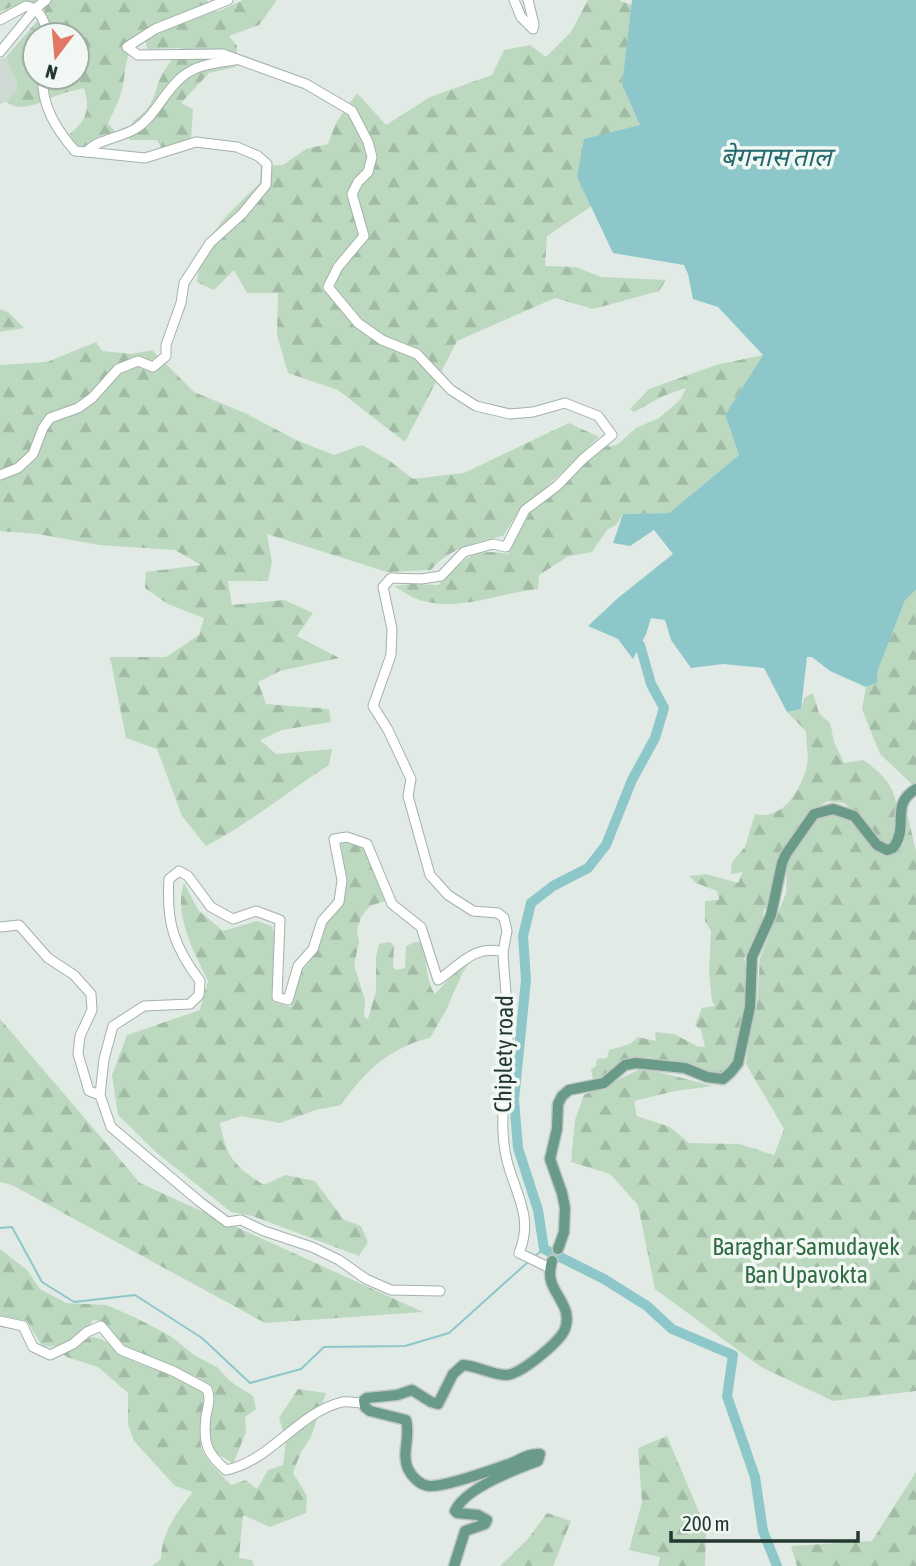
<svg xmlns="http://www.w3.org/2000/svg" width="916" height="1566" viewBox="0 0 916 1566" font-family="'Asap Condensed','Noto Sans Devanagari',sans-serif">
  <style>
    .built { fill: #cfd9d4 }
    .forest { fill: url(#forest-firs); fill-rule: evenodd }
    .water { fill: #8ec7ca }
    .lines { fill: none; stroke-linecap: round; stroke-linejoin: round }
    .stream { stroke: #8ec7ca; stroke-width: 2 }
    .river { stroke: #8ec7ca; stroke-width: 10 }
    .minor-casing { stroke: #a4b1ab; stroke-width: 11 }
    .major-casing { stroke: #c1c7c5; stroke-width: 13 }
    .minor { stroke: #fff; stroke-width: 9 }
    .major { stroke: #6a9b89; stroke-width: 10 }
    .labels { text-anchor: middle; stroke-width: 7; stroke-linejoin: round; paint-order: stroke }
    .street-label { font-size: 24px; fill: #233830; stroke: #f1f7f3 }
    .park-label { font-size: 24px; fill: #316b42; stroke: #f1f7f3 }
    .water-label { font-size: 26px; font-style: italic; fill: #23696e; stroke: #f1f7f3 }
  </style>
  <defs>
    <pattern id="forest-firs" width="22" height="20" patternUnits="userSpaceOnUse" patternTransform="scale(1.75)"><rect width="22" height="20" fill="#bcd9c0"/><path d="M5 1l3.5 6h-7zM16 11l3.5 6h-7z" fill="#a1bba5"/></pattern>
  </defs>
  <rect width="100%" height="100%" fill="#e1eae5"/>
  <!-- built -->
  <polygon class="built" points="6,57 17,83 17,91 6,102 0,104 0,59"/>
  <!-- forest -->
  <g class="forest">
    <path d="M 0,0 L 207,0 L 208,3 L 197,11 L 219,11 L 243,0 L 277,0 L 259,25 L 229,36 L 237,46 L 236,67 L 209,73 L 181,103 L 193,109 L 191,138 L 162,149 L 157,140 L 129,140 L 133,121 C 159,103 151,94 164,71 C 169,63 176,56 181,48 L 147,49 L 145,38 C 121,50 128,71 121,93 C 118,103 112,114 108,124 L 115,131 L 114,135 L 104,134 L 83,147 L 75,145 L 70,134 C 86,120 91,110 84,88 C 77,90 69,91 61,94 C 43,100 24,114 6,102 L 17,91 L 17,83 L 6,57 L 45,12 L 42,3 L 13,6 L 0,12 ZM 35,35 L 77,35 L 77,77 L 35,77 Z"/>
    <path d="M 588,0 L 618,0 L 632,5 L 622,85 L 640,125 L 577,177 L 592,206 L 547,236 L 545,266 L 576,267 L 601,277 L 666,280 L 659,291 L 593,309 L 555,298 L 457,341 L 405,442 L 338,390 L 288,373 L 277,335 L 278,293 L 247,293 L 234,270 L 214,290 L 197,282 C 203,234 227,215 260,183 L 261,166 L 283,165 L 306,149 L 328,144 L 336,123 L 357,93 L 386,125 L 430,97 L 492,75 L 504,50 L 530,45 L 546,57 L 571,32 Z"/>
    <polygon points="0,309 8,312 24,328 0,332"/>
    <path d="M 96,342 L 102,351 L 132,354 L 152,350 L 194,392 L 245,413 L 296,440 L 334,455 L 362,445 L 390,461 L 413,479 L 464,473 L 569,423 L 599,437 L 515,517 L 503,536 C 476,542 449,548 431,570 L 387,572 L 267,534 L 272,562 L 268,581 L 228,581 L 232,605 L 284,600 L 313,613 L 297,636 L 339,658 L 280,671 L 258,682 L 266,704 L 329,709 L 331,722 L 282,730 L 260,740 L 276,754 L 332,749 L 329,765 C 287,792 250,823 206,846 L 182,816 L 157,749 L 126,738 L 110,657 L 166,657 L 199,635 L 204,618 L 168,604 L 145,588 L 146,572 L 201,565 L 175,550 L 99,545 L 38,534 L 0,531 L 0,365 L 47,362 Z"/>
    <path d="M 763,355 L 725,415 L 739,455 L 669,513 L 623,514 L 616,525 L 607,530 L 592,552 L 569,556 L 539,575 L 538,589 C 500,593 461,611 423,601 C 413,599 403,591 394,586 L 412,584 L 438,585 C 462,562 471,546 508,554 L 533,507 L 603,447 L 617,445 L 636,428 L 659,418 L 680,400 L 686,388 L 663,396 L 634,412 L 630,409 L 649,389 L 716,365 Z"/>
    <polygon points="916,590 916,787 915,787 880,754 862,709 866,687 877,683 878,670 905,599"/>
    <path d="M 813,693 L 819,713 L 830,723 L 834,742 L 844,763 L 863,760 C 897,783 900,800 895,840 L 886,846 L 861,817 L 844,803 L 827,801 L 803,818 L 777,858 L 773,904 L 764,909 L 760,931 L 744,958 C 748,978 751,995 746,1015 C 742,1031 734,1036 738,1053 L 726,1076 L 714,1076 L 650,1057 L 621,1061 L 605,1076 L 593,1079 L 591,1069 L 596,1066 L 597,1059 L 607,1058 L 609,1050 L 630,1044 L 638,1037 L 656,1041 L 655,1032 L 674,1034 L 697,1046 L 705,1047 L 701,1030 L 695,1025 L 702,1008 L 715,1006 L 712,1001 L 709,972 L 711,931 L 705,921 L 705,901 L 719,900 L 717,891 L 696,883 L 689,876 L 706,874 L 738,883 L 743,872 L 731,874 L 732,862 L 745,847 L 755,814 C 783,821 801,790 807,765 C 809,755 806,742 806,731 L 787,712 L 801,709 L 804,698 Z"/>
    <polygon points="907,813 916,851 916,1391 833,1401 761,1367 655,1289 638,1205 610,1174 571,1162 575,1120 584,1095 643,1068 713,1086 675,1091 634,1101 637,1116 670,1127 689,1143 739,1144 774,1155 784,1129 746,1064 749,1038 757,1006 760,958 786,893 787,865 801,833 820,815 846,817 869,843 887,856 904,844"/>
    <path d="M 341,841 L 354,841 L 363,847 L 385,901 L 370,906 L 361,917 L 357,930 L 359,942 L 354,965 L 365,1000 L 364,1017 L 368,1019 L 376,991 L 376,957 L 379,944 L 390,942 L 394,946 L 393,967 L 396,970 L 405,968 L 406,946 L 415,942 L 421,942 C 428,958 425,981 435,994 L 459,968 L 471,961 L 464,970 L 445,1012 L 430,1038 C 390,1047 364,1072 341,1105 L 316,1110 L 280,1123 L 241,1116 L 220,1123 C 226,1157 235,1167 264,1185 L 285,1175 L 315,1181 L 344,1220 L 361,1226 L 368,1242 L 359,1256 L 253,1216 L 231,1212 L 157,1153 L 118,1115 L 112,1075 L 127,1035 L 200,1010 L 208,981 C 194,952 173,914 184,883 L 198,910 L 223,931 L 257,921 L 272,926 L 276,939 L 273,1002 L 291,1007 L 299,973 L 308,964 L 320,941 L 325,924 L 335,914 L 346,894 Z"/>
    <polygon points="0,1019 140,1183 423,1312 265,1323 12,1185 0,1182"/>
    <path d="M 0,1249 L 27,1270 L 40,1289 L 66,1303 L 107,1305 L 138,1319 L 172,1337 L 194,1355 L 217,1367 L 231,1382 L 253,1396 L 256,1409 L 245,1417 L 246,1432 L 233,1464 L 211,1449 L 210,1429 L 214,1389 L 199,1378 L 130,1351 L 102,1321 L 93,1320 C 82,1338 63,1349 42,1346 L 27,1321 L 0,1316 Z"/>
    <path d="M 91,1337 C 110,1338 115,1352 131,1360 C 147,1368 189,1377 200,1390 C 211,1403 194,1434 203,1452 C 209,1464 222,1475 231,1485 L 246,1480 L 257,1489 L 268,1470 L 283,1465 L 286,1440 L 279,1418 L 298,1389 L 326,1393 L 311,1437 L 301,1452 L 293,1473 L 307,1496 L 306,1513 L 270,1527 L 243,1515 L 239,1558 L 252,1560 L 254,1566 L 152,1566 L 161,1559 C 161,1534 177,1511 193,1492 L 175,1486 L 134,1441 L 128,1424 L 128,1393 L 98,1367 L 67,1357 L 63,1354 Z"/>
    <polygon points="667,1436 706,1529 705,1566 658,1566 660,1557 629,1550 642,1502 638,1448"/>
    <polygon points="916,1472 916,1566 797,1566 791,1546 872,1541"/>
    <polygon points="547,1513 571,1521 553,1566 500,1566 528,1539"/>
  </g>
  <!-- water -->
  <polygon class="water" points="632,0 916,0 916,590 905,600 878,670 877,683 866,687 830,671 812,657 807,657 801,709 787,712 764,668 723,664 691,668 671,640 665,620 651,618 646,634 633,659 618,639 588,626 618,598 673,554 654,530 630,546 613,543 623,514 669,513 739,455 725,415 763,355 718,307 693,299 688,274 684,265 613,253 577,177 584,139 640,125 622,85"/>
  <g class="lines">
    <!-- stream -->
    <g class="stream">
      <polyline points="0,1228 12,1227 42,1282 74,1302 135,1295 202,1338 250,1383 301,1369 324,1347 405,1346 449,1333 528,1262"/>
      <polyline points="535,1256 544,1249"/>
    </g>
    <!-- river -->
    <polyline class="river" points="640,645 651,684 664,708 655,738 632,780 606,845 588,868 553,886 531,903 523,936 526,980 514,1100 518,1148 538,1210 544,1249 604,1279 647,1306 672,1329 733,1355 727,1396 755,1477 763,1531 777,1566"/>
    <!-- minor casing -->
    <g class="minor-casing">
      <g id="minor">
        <polyline points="228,0 155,29 127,47 138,55 223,54 306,84 352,111 368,142 372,157 368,172 358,182 352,194 364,236 338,267 328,287 358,323 382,340 417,354 451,390 476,406 510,414 533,412 565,403 598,416 612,435 583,459 557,486 525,510 506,547 493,544 464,552 441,576 421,579 391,578 383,587 392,629 391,655 373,706 388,730 411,779 408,796 430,875 448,895 473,911 498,913 504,918 507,931 503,952"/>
        <polyline points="514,0 521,17 533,29 534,24 528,0"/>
        <path d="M 0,20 L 26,6 C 40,8 45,22 48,35"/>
        <polyline points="0,52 36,8 46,0"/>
        <path d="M 43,77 C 41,106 57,130 75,151 L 87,152 C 95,140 120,138 135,129 C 156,116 164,91 183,76 C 198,64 217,63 235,60"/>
        <polyline points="0,475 18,468 33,454 43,428 50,418 78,408 92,398 118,369 138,361 153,367 166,356 166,345 181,303 184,283 210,243 242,214 266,185 267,164 258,156 237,147 196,142 145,158 87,152"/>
        <path d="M 0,927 L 19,925 L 48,958 L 74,975 L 91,994 L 92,1010 L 80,1036 L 78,1054 L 89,1091 L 100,1095 L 104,1059 L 113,1026 L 144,1006 L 190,1004 L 199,995 L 200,981 C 174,947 166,922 169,879 L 179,871 L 188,876 L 211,907 L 233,919 L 256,911 L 280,920 L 277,997 L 288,1000 L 298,966 L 313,949 L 322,921 L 339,902 L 342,880 L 334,839 L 347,837 L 367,844 L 392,904 L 421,927 L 438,980 C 459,966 474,944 503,952 C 504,981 509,1010 508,1038 C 508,1083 495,1127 510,1171 C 520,1202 532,1221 519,1253 L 550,1268"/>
        <polyline points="100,1095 111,1127 200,1202 227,1222 241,1220 264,1231 312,1247 339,1260 366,1279 391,1290 440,1291"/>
        <path d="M 0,1321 L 23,1326 L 33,1347 L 50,1355 L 73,1344 L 87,1332 L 101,1326 L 121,1350 L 173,1371 L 207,1389 C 211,1400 208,1405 206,1416 C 203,1442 206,1453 226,1470 C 271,1461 297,1413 342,1402 C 349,1401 358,1403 364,1403"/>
      </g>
    </g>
    <!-- major casing -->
    <g class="major-casing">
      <g id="major">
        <path d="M 558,1249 L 564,1232 L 565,1208 L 562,1193 L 550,1159 L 557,1129 L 558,1104 L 562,1096 L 569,1090 L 604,1083 L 625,1065 L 636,1063 L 685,1068 L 707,1077 L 723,1079 L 731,1072 L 738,1063 L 750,1007 L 752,957 L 771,915 L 782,863 L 786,854 L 814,814 L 833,809 L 854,816 L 877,845 L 887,850 L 893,848 C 910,826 889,805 916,789"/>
        <path d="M 454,1566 L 465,1531 L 485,1524 L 487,1520 L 478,1515 L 457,1513 L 455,1511 C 464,1489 516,1469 538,1461 L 540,1454 C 528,1453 520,1460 509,1464 C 491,1470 446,1487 429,1486 C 420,1485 412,1477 408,1469 C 401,1453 411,1437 406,1420 L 370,1411 L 365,1407 L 364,1400 L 367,1398 L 397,1395 L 412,1390 L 431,1402 L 438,1404 L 453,1374 L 463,1365 C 477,1366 494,1375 506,1375 C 520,1375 560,1342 565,1329 C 567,1324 567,1317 566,1312 C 559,1291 545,1286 552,1261"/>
      </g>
    </g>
    <!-- minor -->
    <use href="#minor" class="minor"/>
    <!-- major -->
    <use href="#major" class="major"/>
  </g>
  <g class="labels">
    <!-- street labels -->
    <g class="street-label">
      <text transform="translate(504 1054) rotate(-89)" y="8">Chiplety road</text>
    </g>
    <!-- park labels -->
    <g class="park-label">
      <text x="806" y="1255">Baraghar Samudayek<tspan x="806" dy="28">Ban Upavokta</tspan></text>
    </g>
    <!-- water labels -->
    <g class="water-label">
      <text x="776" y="166">बेगनास ताल</text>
    </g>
  </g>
  <!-- north arrow -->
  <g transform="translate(56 56) rotate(196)"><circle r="33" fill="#f1f7f3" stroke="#9faba5" stroke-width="2"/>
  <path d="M0-5L12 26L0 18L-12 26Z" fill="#e37765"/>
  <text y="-10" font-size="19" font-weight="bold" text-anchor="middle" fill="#233830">N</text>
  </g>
  <!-- scale -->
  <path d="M671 1531v10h187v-10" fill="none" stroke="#233830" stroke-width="3.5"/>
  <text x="682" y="1531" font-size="21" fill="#233830" stroke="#f1f7f3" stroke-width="5" paint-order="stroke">200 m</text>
</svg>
